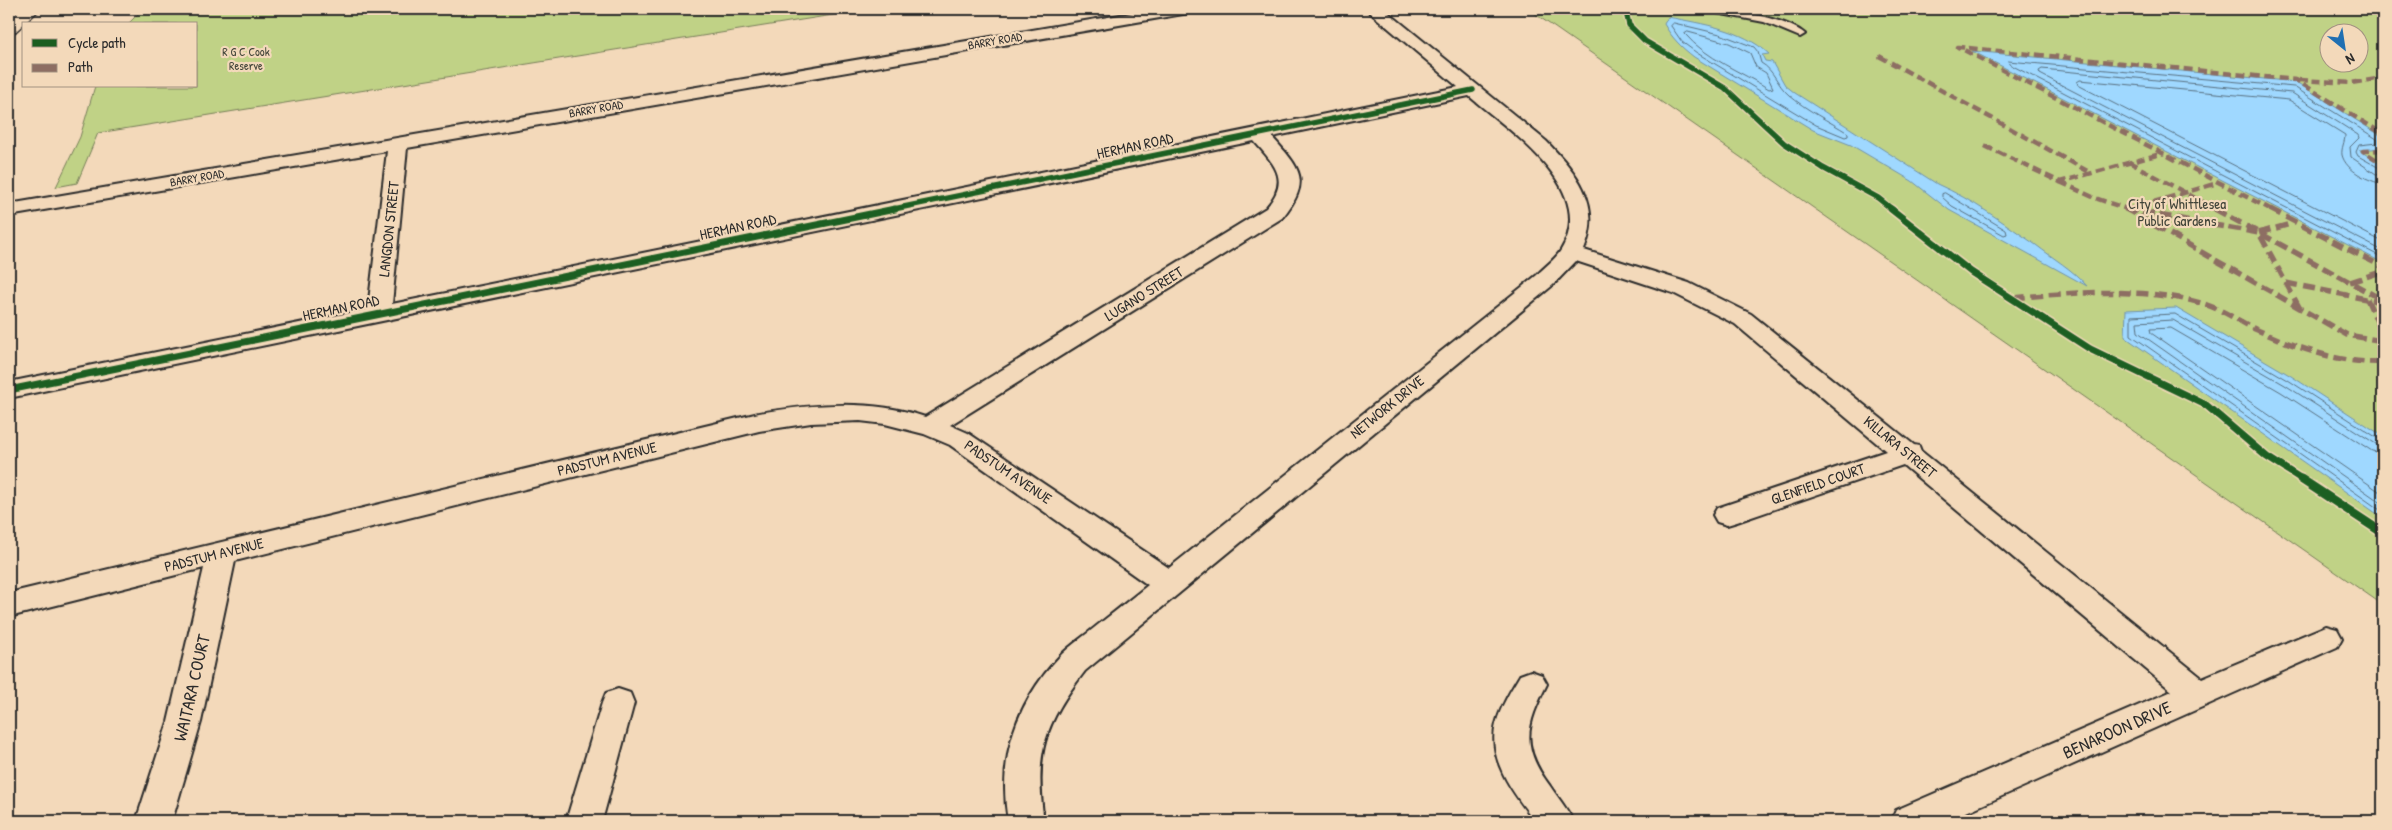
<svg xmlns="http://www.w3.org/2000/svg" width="2392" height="830" viewBox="0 0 2392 830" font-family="'Patrick Hand',sans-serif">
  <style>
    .green { fill: #c0d286; stroke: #767e58; fill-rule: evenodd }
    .water { fill: #9fd8ff; stroke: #7193aa }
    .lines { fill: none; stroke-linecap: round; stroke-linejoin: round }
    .shore { stroke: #597080; stroke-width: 1 }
    .lane-casing { stroke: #2b2b2b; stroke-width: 4 }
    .street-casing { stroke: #2b2b2b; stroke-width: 4 }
    .secondary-casing { stroke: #2b2b2b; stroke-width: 3 }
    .lane { fill: #f3d9ba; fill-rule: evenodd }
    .street { fill: #f3d9ba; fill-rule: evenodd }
    .secondary { fill: #f3d9ba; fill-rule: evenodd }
    .quiet-far1 { stroke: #8d6e63; stroke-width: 4.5; stroke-dasharray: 9 4.5; stroke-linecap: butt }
    .quiet { stroke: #8d6e63; stroke-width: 5.5; stroke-dasharray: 12 5.5; stroke-linecap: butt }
    .cycleway-far2-casing { stroke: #f3d9ba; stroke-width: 8 }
    .cycleway-far1-casing { stroke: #f3d9ba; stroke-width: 10 }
    .cycleway-casing { stroke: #f3d9ba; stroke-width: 12 }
    .cycleway-far2 { stroke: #1b5e20; stroke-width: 5.5 }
    .cycleway-far1 { stroke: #1b5e20; stroke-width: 7 }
    .cycleway { stroke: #1b5e20; stroke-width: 9 }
    .labels { text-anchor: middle; stroke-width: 4.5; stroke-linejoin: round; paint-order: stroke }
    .far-street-label { font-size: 12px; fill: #2b2b2b; stroke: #f3d9ba }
    .far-park-label { font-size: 12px; fill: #414439; stroke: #f3d9ba }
    .street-label { font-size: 15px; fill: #2b2b2b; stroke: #f3d9ba }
    .park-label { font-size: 15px; fill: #414439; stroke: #f3d9ba }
    .near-street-label { font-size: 18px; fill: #2b2b2b; stroke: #f3d9ba }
  </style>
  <rect width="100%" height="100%" fill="#f3d9ba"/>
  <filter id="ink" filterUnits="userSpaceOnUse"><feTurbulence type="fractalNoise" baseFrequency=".02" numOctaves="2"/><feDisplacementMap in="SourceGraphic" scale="10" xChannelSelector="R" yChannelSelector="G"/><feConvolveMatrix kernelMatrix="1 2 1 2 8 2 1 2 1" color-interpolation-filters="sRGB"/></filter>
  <g filter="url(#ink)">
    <!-- green -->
    <g class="green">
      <polygon points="143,9 870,9 98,133 77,183 56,187 80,137 95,86 196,86 196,24 128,24"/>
      <path d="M 1528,9 L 2383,9 L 2383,605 ZM 2330,32 L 2360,32 L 2360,62 L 2330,62 Z"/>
    </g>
    <!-- water -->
    <g class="water">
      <path d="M 1668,17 C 1703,24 1742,29 1769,54 L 1762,55 L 1765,61 L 1772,62 L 1785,85 L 1795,93 L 1937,184 C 1973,200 2004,223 2036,245 C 2054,259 2072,269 2087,286 L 1949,210 L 1912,181 L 1851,145 L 1813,130 L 1694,57 C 1681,47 1672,38 1664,24 Z"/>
      <polygon points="1972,51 2296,82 2383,137 2383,148 2359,150 2383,166 2383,263"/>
      <polygon points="2176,308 2291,376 2383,436 2383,518 2125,337 2126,310"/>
    </g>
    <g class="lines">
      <!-- shore -->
      <g class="shore">
        <path d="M 1674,23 L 1720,34 L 1754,47 L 1758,52 L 1761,63 C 1774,70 1777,85 1789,95 C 1806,110 1829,121 1848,133 L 1848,136 L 1845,137 L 1816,125 L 1697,53 L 1682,42 L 1671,26 Z"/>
        <path d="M 1688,32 L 1729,43 L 1750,53 L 1756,67 L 1766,73 L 1773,88 L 1769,89 C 1742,72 1706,59 1685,34 Z"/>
        <polyline points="2383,170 2358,156 2356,152 2359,145 2377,143 2377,139 2294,87 2008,61 2009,64 2383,258"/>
        <polyline points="2383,176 2376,174 2351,157 2350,147 2359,138 2358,135 2292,93 2042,69 2039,71 2040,74 2383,251"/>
        <path d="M 2383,184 C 2369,181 2346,171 2342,155 C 2341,148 2345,142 2345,135 L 2289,100 L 2080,80 L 2077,82 L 2078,85 L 2383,242"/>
        <polygon points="1945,193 2006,230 2007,234 2004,235 1952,206 1942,197 1942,194"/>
        <polyline points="2383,439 2379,439 2288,380 2175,314 2131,316 2131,335 2383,512"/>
        <polyline points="2383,446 2376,444 2285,385 2173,320 2137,322 2138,332 2383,504"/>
        <polyline points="2383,453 2372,451 2281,392 2171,328 2150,329 2151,333 2383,494"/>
      </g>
      <!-- lane casing -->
      <g class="lane-casing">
        <path id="lane" d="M 1707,9 C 1731,9 1787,18 1805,34 L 1800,37 L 1764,22 L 1711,12 Z"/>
      </g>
      <!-- street casing -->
      <g class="street-casing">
        <g id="street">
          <path d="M 1155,9 L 1191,9 L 1189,13 L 1183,14 L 407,148 L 392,304 L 1458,87 L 1366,9 L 1384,9 L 1546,141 C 1577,173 1603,204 1584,250 L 1689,283 L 1751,314 L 1914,445 L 1919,446 L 1921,451 L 2202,678 L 2326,626 L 2337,629 L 2342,638 L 2337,647 L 1946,821 L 1891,821 L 1896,810 L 2172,691 L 1903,465 L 1737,522 L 1727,525 L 1717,522 L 1713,515 L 1717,508 L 1886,451 L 1735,324 L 1673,293 L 1576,261 L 1553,285 L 1085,671 C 1044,724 1034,754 1044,821 L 1008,821 C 997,757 1017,701 1062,654 C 1070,646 1080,639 1089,632 C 1108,617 1128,601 1148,585 L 950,445 L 924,434 L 885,424 L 860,421 L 811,423 L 759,431 L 235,561 L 201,722 L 172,821 L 136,821 L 168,722 L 204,568 L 9,617 L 9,593 L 759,413 C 815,404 870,399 925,417 L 1266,208 C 1291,180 1275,165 1254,141 L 9,398 L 9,382 L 368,309 L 387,151 L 9,216 L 9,204 ZM 1469,96 C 1508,130 1599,188 1561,250 C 1555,260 1544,267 1537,275 L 1169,568 L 968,433 L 950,425 L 1282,218 C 1312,181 1301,169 1272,137 Z"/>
          <path d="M 1531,671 L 1542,675 L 1547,684 C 1526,726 1520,746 1550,786 C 1558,798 1567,808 1573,821 L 1535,821 C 1514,794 1487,760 1496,724 C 1501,706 1511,690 1520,675 Z"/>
          <polygon points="618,689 630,693 634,703 602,821 566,821 602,703 606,693"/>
        </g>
      </g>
      <!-- secondary casing -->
      <g class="secondary-casing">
        <polygon id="secondary" points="21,9 40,9 15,32 9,33 9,19"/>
      </g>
      <!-- lane -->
      <use href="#lane" class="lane"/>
      <!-- street -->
      <use href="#street" class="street"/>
      <!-- secondary -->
      <use href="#secondary" class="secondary"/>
      <!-- quiet-far1 -->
      <g class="quiet-far1">
        <polyline points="1879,56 2091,173"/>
        <polyline points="2299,80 2351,83 2383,78"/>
        <polyline points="1985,146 2060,182 2164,153"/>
        <polyline points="2383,150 2363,151 2383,164"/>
        <polyline points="2129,162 2217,210"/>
        <polyline points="2060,182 2095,198 2130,210"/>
        <polyline points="2127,210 2214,184"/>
        <polyline points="2272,210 1958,47 2296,80 2383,134"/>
      </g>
      <!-- quiet -->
      <g class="quiet">
        <polyline points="2125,209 2259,233 2299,307"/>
        <polyline points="2128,209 2126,209 2347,335 2383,341"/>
        <polyline points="2215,209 2383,300"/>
        <polyline points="2270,209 2383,267"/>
        <polyline points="2259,233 2290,224"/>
        <polyline points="2350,282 2381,272"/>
        <polyline points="2286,283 2381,302"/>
        <path d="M 2014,298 C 2070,292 2154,287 2207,305 C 2224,311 2239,321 2255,329 C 2295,347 2339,364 2383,362"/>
        <polyline points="2367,299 2383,335"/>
      </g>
      <!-- cycleway-far2 casing -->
      <g class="cycleway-far2-casing">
        <g id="cycleway-far2">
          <polyline points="1632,9 1626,12 1629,25 1645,41 1725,88 1784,143 1823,168 1878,198 1893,210"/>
          <polyline points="889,210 1473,90"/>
        </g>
      </g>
      <!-- cycleway-far1 casing -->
      <g class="cycleway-far1-casing">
        <g id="cycleway-far1">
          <polyline points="1891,209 1971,272 2090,349 2206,405 2267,457 2303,480"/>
          <polyline points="9,390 895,209"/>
        </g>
      </g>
      <!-- cycleway casing -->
      <g class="cycleway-casing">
        <polyline id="cycleway" points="2301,479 2383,533"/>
      </g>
      <!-- cycleway-far2 -->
      <use href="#cycleway-far2" class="cycleway-far2"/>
      <!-- cycleway-far1 -->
      <use href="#cycleway-far1" class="cycleway-far1"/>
      <!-- cycleway -->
      <use href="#cycleway" class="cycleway"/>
    </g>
  </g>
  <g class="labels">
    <!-- far-street labels -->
    <g class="far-street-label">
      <text transform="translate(995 41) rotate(-10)" y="4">BARRY ROAD</text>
      <text transform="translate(596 109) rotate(-10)" y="4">BARRY ROAD</text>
      <text transform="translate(197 178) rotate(-10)" y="4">BARRY ROAD</text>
    </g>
    <!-- far-park labels -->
    <g class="far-park-label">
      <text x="246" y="56">R G C Cook<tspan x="246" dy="14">Reserve</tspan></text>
    </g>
    <!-- street labels -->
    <g class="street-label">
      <text transform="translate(1135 146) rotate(-12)" y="5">HERMAN ROAD</text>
      <text transform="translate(738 227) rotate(-12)" y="5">HERMAN ROAD</text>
      <text transform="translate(389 229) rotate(-84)" y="5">LANGDON STREET</text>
      <text transform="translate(1144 294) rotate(-32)" y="5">LUGANO STREET</text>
      <text transform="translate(341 308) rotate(-12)" y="5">HERMAN ROAD</text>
      <text transform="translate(1387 407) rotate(-39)" y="5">NETWORK DRIVE</text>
      <text transform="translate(1900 447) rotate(39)" y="5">KILLARA STREET</text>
      <text transform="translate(607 459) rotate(-14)" y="5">PADSTUM AVENUE</text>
      <text transform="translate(1008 472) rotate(34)" y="5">PADSTUM AVENUE</text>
      <text transform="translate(1818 484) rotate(-19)" y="5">GLENFIELD COURT</text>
      <text transform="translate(214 555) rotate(-14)" y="5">PADSTUM AVENUE</text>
    </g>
    <!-- park labels -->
    <g class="park-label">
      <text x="2177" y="209">City of Whittlesea<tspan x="2177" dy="17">Public Gardens</tspan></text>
    </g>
    <!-- near-street labels -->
    <g class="near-street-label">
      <text transform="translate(192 688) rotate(-77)" y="6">WAITARA COURT</text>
      <text transform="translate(2117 730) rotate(-24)" y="6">BENAROON DRIVE</text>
    </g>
  </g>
  <!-- margin -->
  <rect width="2392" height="830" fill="none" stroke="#f3d9ba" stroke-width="30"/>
  <rect x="15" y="15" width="2362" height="800" fill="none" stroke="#2b2b2b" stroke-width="2" filter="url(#ink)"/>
  <!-- legend -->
  <rect x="22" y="22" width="175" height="65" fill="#f3d9ba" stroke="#a39381"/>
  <rect x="32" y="39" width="25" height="8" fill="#1b5e20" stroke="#a39381"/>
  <text x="68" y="48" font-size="15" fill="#2b2b2b">Cycle path</text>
  <rect x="32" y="64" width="25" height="8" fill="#8d6e63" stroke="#a39381"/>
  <text x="68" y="72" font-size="15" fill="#2b2b2b">Path</text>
  <!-- north arrow -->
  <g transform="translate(2344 48) rotate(150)"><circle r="24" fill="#f3d9ba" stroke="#a39381"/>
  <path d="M0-4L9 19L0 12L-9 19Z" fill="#1f6fb2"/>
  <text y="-8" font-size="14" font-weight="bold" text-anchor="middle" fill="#2b2b2b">N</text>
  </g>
</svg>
